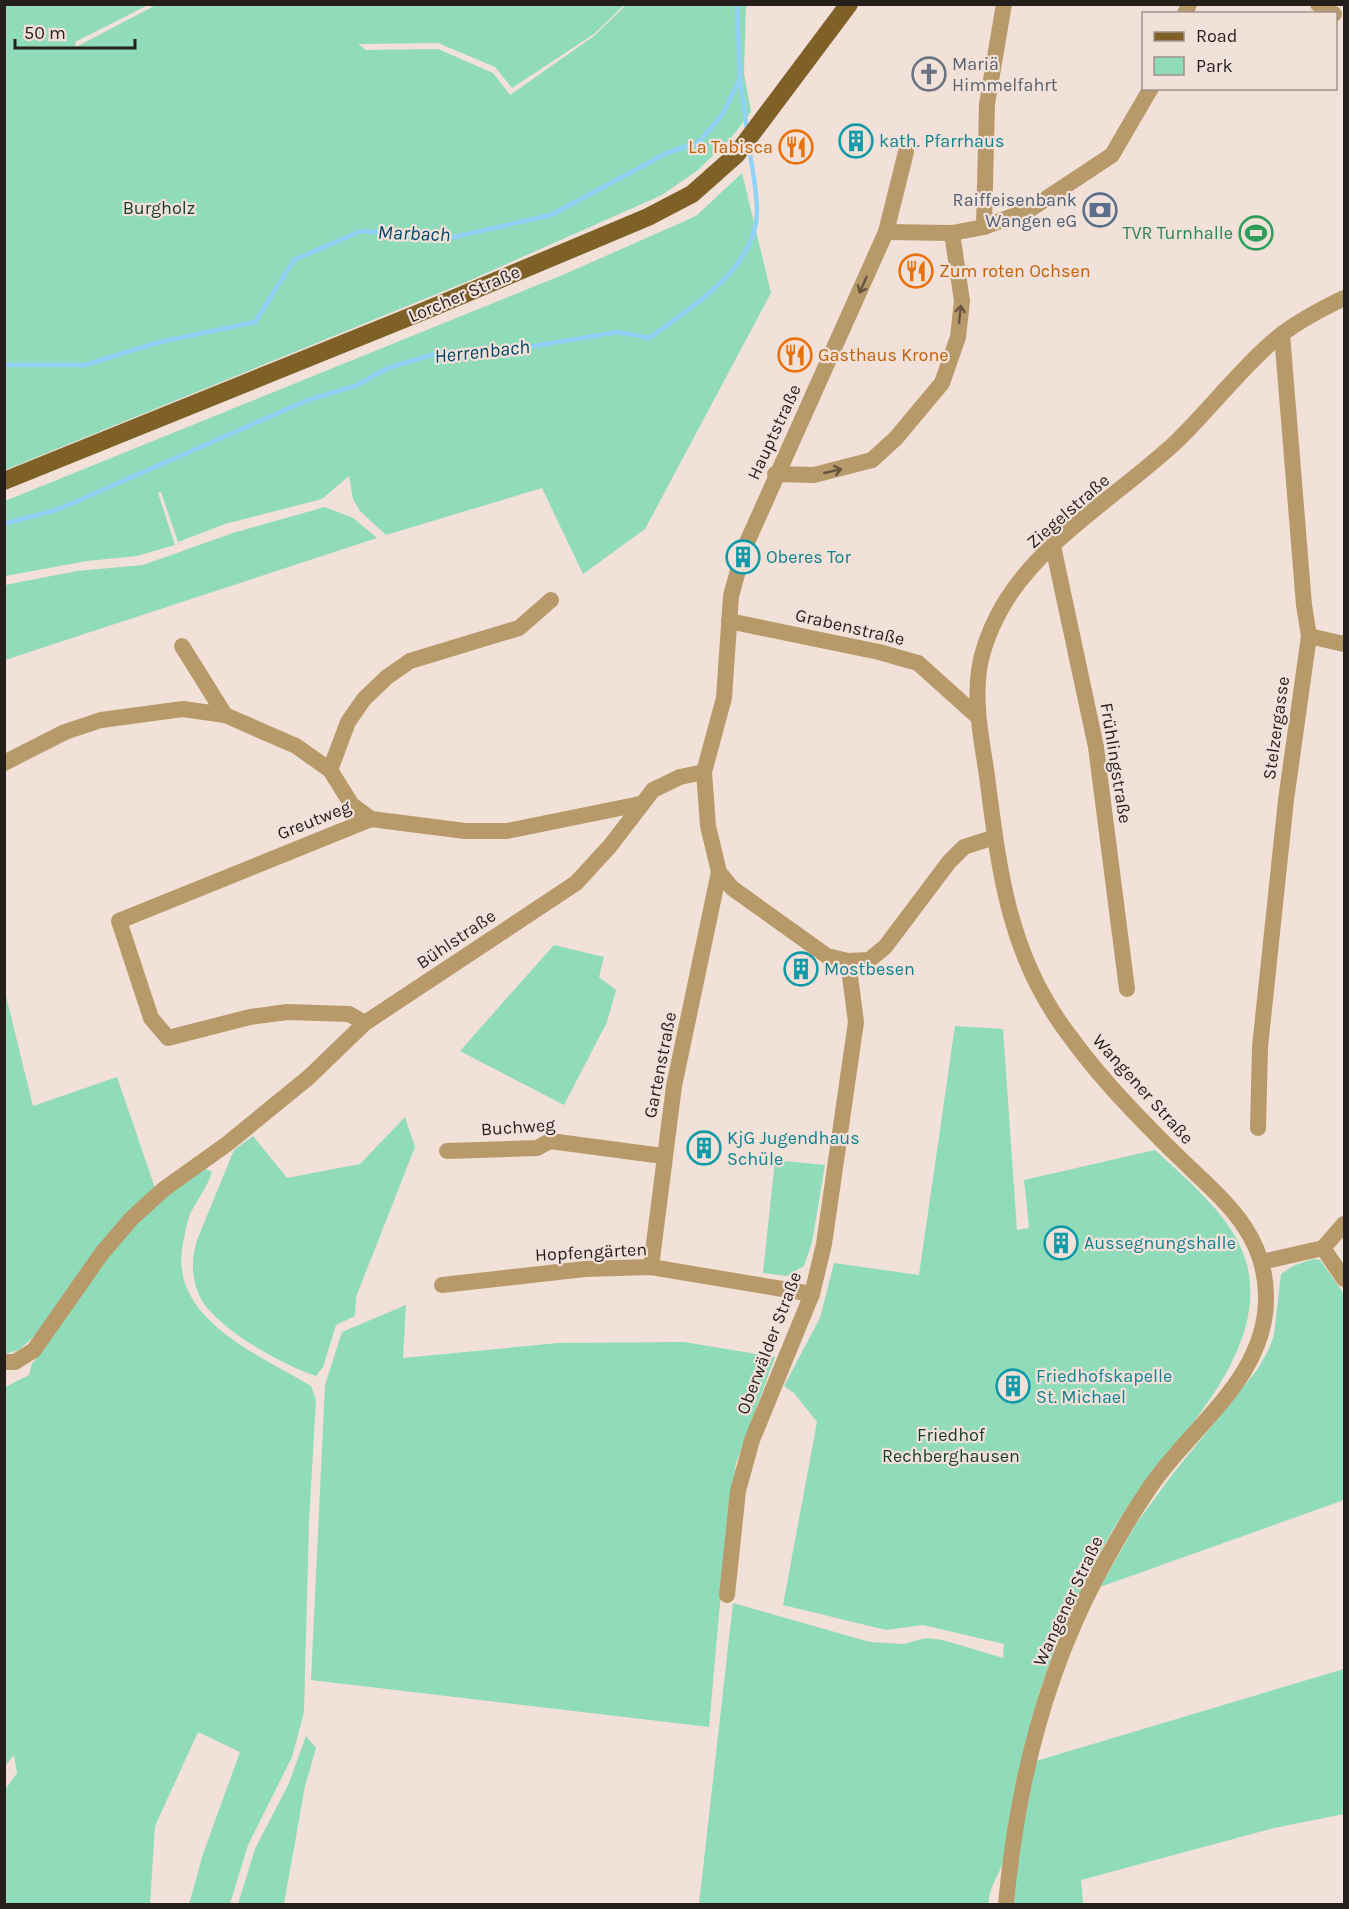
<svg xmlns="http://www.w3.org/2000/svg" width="1349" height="1909" viewBox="0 0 1349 1909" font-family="Karla,sans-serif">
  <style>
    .green { fill: #90dbb9 }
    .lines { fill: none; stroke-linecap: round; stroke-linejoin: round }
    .stream { stroke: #92d1f8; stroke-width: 4.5 }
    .minor { stroke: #b89a6a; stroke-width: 16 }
    .major { stroke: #7f6027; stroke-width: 18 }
    .oneway { stroke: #67563f }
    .labels { text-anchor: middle; stroke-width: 4.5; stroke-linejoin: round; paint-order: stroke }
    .worship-label { font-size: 18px; fill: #5b616d; stroke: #f1e1d8; text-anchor: start }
    .culture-label { font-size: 18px; fill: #0d838f; stroke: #f1e1d8; text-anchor: start }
    .food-label { font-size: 18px; fill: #c56008; stroke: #f1e1d8; text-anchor: start }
    .service-label { font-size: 18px; fill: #4e5e75; stroke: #f1e1d8; text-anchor: end }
    .park-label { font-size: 18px; fill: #133b2b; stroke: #f1e1d8 }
    .leisure-label { font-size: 18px; fill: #27864d; stroke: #f1e1d8; text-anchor: end }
    .street-label { font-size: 18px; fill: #251f1c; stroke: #f1e1d8 }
    .water-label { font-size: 20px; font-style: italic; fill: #014867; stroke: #f1e1d8 }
  </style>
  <rect width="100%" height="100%" fill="#f1e1d8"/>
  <!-- green -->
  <g class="green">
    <polygon points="5,4 148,5 75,42 76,47 156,5 624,5 594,34 512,88 495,67 438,43 358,44 366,50 438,49 493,73 510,95 594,36 626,5 746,5 744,74 751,112 730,139 698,170 662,195 466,282 5,470"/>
    <polygon points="742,173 771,293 645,529 583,574 542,488 386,535 360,511 353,499 349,476 322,499 225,524 178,542 161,492 158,493 175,545 137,556 87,561 5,576 5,501 565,274 696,216"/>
    <polygon points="325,507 353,518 377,538 5,660 5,585 77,571 143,565 233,533"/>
    <polygon points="554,945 604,957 599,977 616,990 607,1022 564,1105 460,1051"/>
    <polygon points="4,988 33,1106 117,1077 155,1188 43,1328 19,1350 5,1354"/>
    <path d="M 955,1026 L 1003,1029 L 1017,1230 L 1029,1228 L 1024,1180 L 1155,1150 C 1189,1182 1235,1218 1247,1265 C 1270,1359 1167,1445 1121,1517 C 1103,1544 1088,1576 1074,1605 C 1041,1673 1023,1743 1011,1817 C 1008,1832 1007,1848 1003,1862 C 999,1875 987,1891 989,1904 L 699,1904 L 733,1603 L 870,1642 L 904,1644 L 926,1638 L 943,1640 L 1003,1658 L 1004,1644 L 923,1625 L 886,1630 L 783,1605 L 817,1422 L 794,1393 L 784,1386 L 820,1318 L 834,1263 L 919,1275 Z"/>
    <path d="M 405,1117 L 415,1147 L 356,1297 L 355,1316 L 336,1325 L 323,1367 L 316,1376 C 283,1365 219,1330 201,1299 C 191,1280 191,1260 197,1240 L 234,1150 L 253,1136 L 287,1178 L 360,1164 Z"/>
    <polygon points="775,1160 825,1165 812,1242 804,1266 787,1276 763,1273"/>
    <path d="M 206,1169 L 212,1172 C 207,1187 198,1199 191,1212 C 187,1221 185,1234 183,1243 C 167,1319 260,1355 311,1386 L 316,1400 L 309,1521 L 304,1712 L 292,1757 L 248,1845 L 230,1904 L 189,1904 L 203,1854 L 240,1752 L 198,1732 L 155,1826 L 150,1904 L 5,1904 L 5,1790 L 17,1773 L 14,1755 L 5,1766 L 5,1387 L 29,1375 L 32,1364 L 106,1255 L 165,1194 Z"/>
    <polygon points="1313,1259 1320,1260 1344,1294 1344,1500 1100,1587 1136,1524 1172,1475 1257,1370 1269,1349 1274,1335 1281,1274 1293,1266"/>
    <polygon points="406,1305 403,1358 558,1343 684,1342 775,1357 736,1463 727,1525 709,1727 311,1680 325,1385 342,1332"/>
    <polygon points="1344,1669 1344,1814 1274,1828 1081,1880 1083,1904 1014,1904 1019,1843 1036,1761"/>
    <polygon points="306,1736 316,1748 305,1786 284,1904 238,1904 255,1849 289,1783"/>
  </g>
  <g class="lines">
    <!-- stream -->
    <g class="stream">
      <polyline points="740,79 747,130"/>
      <polyline points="4,365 85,365 160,342 255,322 294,260 361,231 450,238 551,215 667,153 699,142 722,115 740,79 737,4"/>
      <path d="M 4,524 L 59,509 L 308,400 L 355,386 L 388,368 L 441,352 L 504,351 L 618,332 L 650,338 C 691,306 756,270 757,212 C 757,191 752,168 749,147"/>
    </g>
    <!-- minor -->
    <g class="minor">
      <polyline points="1318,4 1334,14"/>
      <polyline points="1185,14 1189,4"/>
      <polyline points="906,152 886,232 744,549 731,596 724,698 704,772 708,826 719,872 732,888 827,956 848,961 869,960 885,947 949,862 964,847 995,837"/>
      <polyline points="984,227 987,104 1004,4"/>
      <polyline points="886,232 952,233 984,227 1029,210 1112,155 1151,88"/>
      <polyline points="775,474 814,475 872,460 896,438 942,383 958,337 962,301 952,233"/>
      <polyline points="1053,546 1096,747 1127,989"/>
      <polyline points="729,621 879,652 918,663 978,717"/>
      <polyline points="1309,636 1344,644"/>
      <polyline points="182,646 225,715"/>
      <polyline points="4,763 65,732 101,720 183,709 225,715 296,746 330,770 352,805 371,819"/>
      <polyline points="330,770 348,722 364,699 387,677 410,661 519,628 551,600"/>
      <polyline points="365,1023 349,1014 287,1012 250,1017 168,1038 151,1018 119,921 371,819 465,831 507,831 640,804"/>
      <polyline points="1258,1128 1260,1047 1286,800 1309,636 1304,605 1282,334"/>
      <polyline points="447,1151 537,1148 550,1141 663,1156"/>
      <polyline points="1323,1248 1344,1279"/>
      <polyline points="1262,1262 1323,1248 1344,1224"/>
      <polyline points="651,1267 674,1086 719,872"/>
      <polyline points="442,1285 585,1269 651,1267 812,1294"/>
      <polyline points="4,1362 15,1362 34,1350 102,1253 132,1218 164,1189 227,1144 309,1077 365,1023 576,883 610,846 653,790 680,777 704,772"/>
      <polyline points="727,1595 738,1491 752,1440 812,1294 824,1244 856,1022 848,961"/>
      <path d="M 1006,1904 C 1016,1793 1043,1680 1095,1580 C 1113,1546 1132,1512 1155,1480 C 1197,1422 1268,1374 1266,1295 C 1265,1236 1228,1204 1189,1167 C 1170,1149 1152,1131 1134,1112 C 1110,1087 1086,1059 1066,1031 C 1008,953 999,869 987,776 C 982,741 974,706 979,670 C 983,645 994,620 1007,599 C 1047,536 1123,492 1177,441 C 1209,410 1237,373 1271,343 C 1292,324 1319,310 1344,298"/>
    </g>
    <!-- major -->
    <polyline class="major" points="4,481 429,309 648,217 692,194 736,155 849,4"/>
  </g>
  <!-- one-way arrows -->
  <defs><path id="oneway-shaft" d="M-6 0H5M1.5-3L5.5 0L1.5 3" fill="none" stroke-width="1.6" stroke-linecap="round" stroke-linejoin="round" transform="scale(1.5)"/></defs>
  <g class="oneway">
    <use href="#oneway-shaft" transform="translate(863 285) rotate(114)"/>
    <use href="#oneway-shaft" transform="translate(960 314) rotate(-84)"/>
    <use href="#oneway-shaft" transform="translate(833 471) rotate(-13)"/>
  </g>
  <!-- icons -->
  <defs>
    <g id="church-ring" transform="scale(1.725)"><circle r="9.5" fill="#f1e1d8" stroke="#6b7280" stroke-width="1.5"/><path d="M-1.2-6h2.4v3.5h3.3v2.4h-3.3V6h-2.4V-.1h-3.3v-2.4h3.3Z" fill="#6b7280"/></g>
    <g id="building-ring" transform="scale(1.725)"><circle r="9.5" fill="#f1e1d8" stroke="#0f9aa8" stroke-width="1.5"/><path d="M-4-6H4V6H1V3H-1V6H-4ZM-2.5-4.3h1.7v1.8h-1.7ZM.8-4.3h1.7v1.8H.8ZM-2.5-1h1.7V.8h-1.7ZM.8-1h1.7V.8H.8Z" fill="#0f9aa8"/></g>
    <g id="restaurant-ring" transform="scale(1.725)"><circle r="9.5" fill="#f1e1d8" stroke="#e8710a" stroke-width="1.5"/><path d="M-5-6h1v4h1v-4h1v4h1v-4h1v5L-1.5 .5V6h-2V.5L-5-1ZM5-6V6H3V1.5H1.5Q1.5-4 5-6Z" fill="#e8710a"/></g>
    <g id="bank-ring" transform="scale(1.725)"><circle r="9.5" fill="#f1e1d8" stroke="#5c6f8a" stroke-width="1.5"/><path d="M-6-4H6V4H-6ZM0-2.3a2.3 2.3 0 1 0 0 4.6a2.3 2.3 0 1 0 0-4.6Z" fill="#5c6f8a"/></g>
    <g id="stadium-ring" transform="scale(1.725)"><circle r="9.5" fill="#f1e1d8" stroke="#2e9e5b" stroke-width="1.5"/><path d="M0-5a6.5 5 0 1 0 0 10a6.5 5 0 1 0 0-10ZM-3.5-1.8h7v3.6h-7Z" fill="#2e9e5b"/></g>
  </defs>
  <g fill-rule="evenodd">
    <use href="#church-ring" x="929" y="74"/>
    <use href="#building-ring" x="856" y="141"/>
    <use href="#restaurant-ring" x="796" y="147"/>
    <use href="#bank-ring" x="1100" y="210"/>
    <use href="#stadium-ring" x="1256" y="233"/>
    <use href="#restaurant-ring" x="916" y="271"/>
    <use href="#restaurant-ring" x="795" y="355"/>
    <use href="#building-ring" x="743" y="557"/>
    <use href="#building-ring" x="801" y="969"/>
    <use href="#building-ring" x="704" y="1148"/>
    <use href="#building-ring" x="1061" y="1243"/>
    <use href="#building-ring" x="1013" y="1386"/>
  </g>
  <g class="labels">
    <!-- worship labels -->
    <g class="worship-label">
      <text x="952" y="70">Mariä<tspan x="952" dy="21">Himmelfahrt</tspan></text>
    </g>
    <!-- culture labels -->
    <g class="culture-label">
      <text x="879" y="147">kath. Pfarrhaus</text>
      <text x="766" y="563">Oberes Tor</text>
      <text x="824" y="975">Mostbesen</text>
      <text x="727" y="1144">KjG Jugendhaus<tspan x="727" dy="21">Schüle</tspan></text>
      <text x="1084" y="1249">Aussegnungshalle</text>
      <text x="1036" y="1382">Friedhofskapelle<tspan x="1036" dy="21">St. Michael</tspan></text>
    </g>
    <!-- food labels -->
    <g class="food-label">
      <text x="773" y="153" text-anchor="end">La Tabisca</text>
      <text x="939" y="277">Zum roten Ochsen</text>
      <text x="818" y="361">Gasthaus Krone</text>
    </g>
    <!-- service labels -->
    <g class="service-label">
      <text x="1077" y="206">Raiffeisenbank<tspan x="1077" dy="21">Wangen eG</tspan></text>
    </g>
    <!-- park labels -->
    <g class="park-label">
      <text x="159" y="214">Burgholz</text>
      <text x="951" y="1441">Friedhof<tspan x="951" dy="21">Rechberghausen</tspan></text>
    </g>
    <!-- leisure labels -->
    <g class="leisure-label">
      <text x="1233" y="239">TVR Turnhalle</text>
    </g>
    <!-- street labels -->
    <g class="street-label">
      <text transform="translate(464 294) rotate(-23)" y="6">Lorcher Straße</text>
      <text transform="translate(774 432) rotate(-65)" y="6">Hauptstraße</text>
      <text transform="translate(1068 511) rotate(-41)" y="6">Ziegelstraße</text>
      <text transform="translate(850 627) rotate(13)" y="6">Grabenstraße</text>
      <text transform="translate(1276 728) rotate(-82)" y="6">Stelzergasse</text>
      <text transform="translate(1116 763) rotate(81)" y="6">Frühlingstraße</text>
      <text transform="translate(314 820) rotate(-22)" y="6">Greutweg</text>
      <text transform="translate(456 939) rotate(-34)" y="6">Bühlstraße</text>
      <text transform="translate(660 1065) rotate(-79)" y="6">Gartenstraße</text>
      <text transform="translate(1143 1089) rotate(48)" y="6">Wangener Straße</text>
      <text transform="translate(518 1127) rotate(-4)" y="6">Buchweg</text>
      <text transform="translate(591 1252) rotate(-3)" y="6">Hopfengärten</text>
      <text transform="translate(769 1343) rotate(-69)" y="6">Oberwälder Straße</text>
      <text transform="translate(1068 1601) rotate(-65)" y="6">Wangener Straße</text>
    </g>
    <!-- water labels -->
    <g class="water-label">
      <text transform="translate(414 233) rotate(2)" y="7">Marbach</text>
      <text transform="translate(482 351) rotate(-6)" y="7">Herrenbach</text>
    </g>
  </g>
  <!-- border -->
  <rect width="1349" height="1909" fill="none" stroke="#251f1c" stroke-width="12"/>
  <!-- legend -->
  <rect x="1142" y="12" width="195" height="78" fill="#f1e1d8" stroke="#9f938d" stroke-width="1.5"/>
  <rect x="1154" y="32" width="30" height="9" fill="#7f6027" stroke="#9f938d" stroke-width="1.5"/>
  <text x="1196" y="42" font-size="18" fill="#251f1c">Road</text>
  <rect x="1154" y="57" width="30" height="18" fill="#90dbb9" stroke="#9f938d" stroke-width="1.5"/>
  <text x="1196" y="72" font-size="18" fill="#251f1c">Park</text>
  <!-- scale -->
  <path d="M15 39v9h120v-9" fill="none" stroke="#251f1c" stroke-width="3"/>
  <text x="24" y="39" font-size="18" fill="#251f1c" stroke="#f1e1d8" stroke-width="4.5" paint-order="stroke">50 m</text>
</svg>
